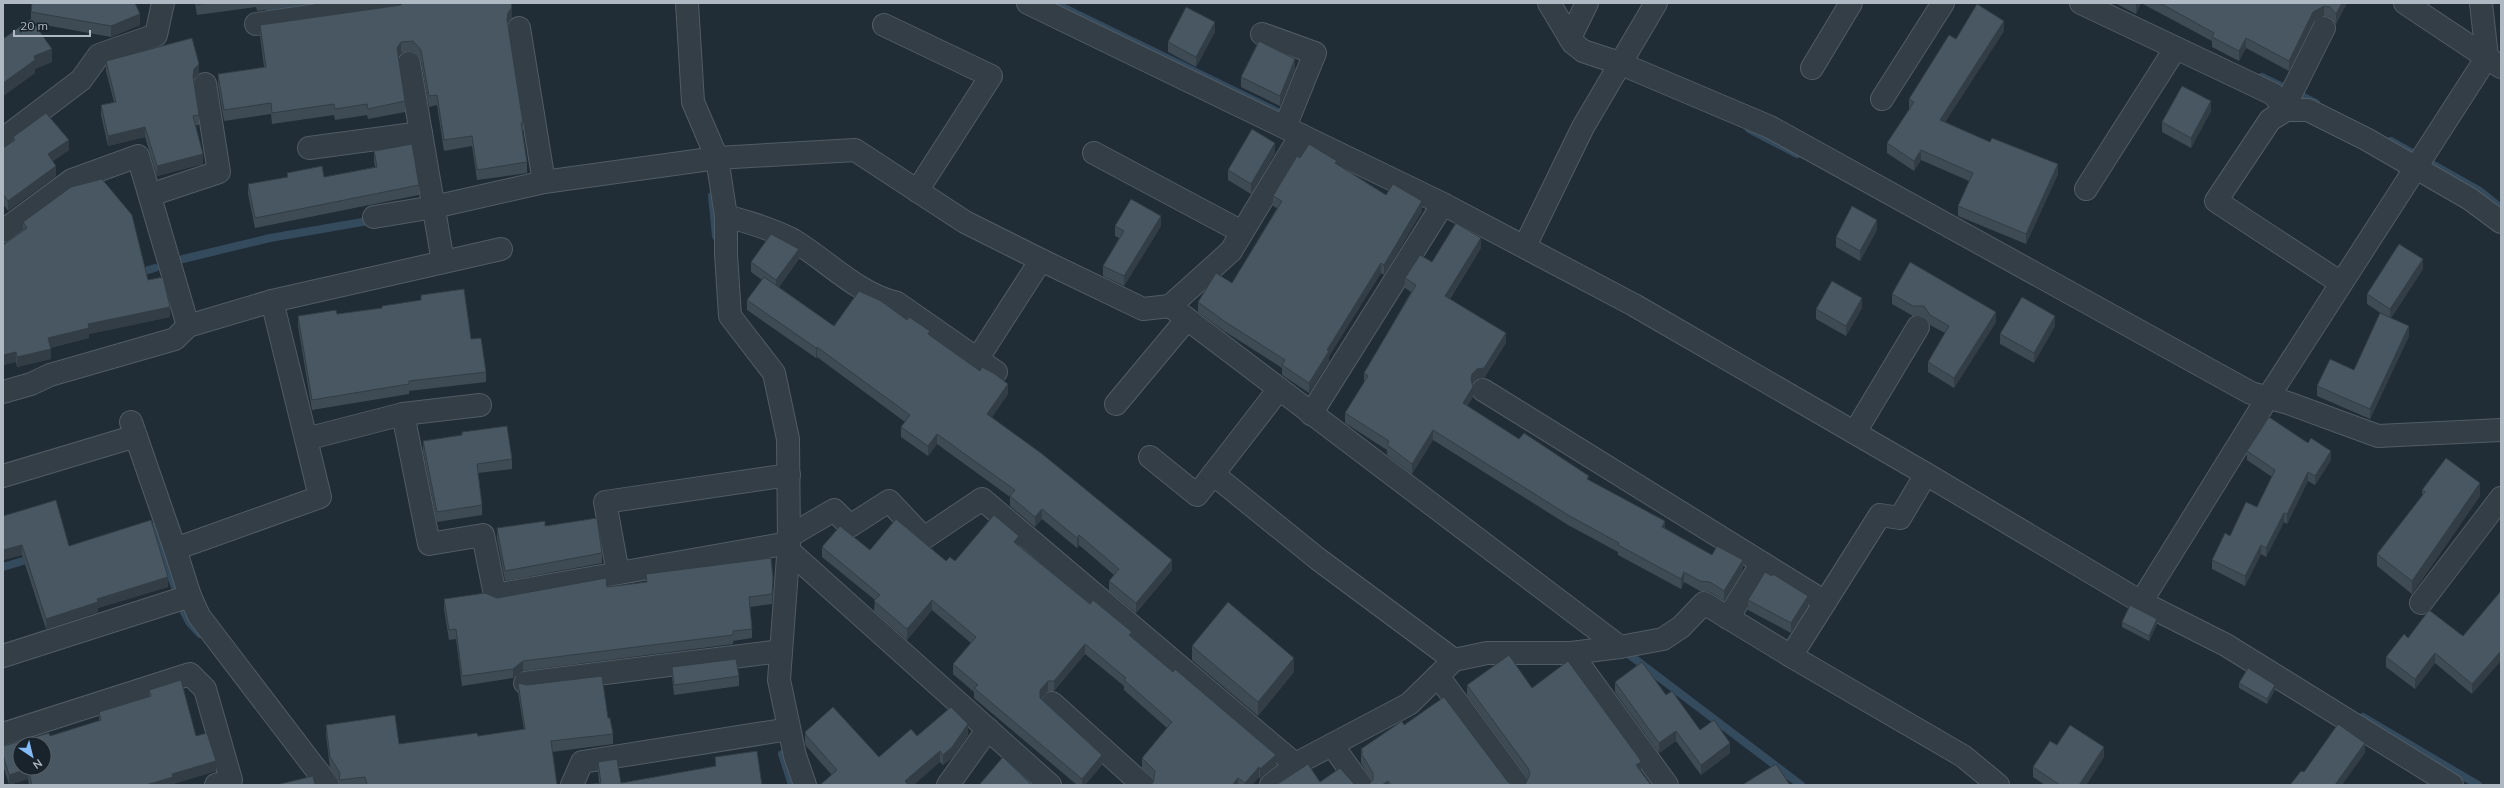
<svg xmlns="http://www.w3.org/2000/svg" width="2504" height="788" viewBox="0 0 2504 788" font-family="Mulish,sans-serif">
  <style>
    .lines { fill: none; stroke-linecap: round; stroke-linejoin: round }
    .stream { stroke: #344a5d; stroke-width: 8 }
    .minor-casing { stroke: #515c65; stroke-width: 24 }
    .minor { stroke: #343e47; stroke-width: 22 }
    .wall { fill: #3e4b54 }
    .shaded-wall { fill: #323d45 }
    .building { fill: #485762; stroke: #323d45; fill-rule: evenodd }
  </style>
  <rect width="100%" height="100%" fill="#202c36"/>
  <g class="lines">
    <!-- stream -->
    <g class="stream">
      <polyline points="1054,3 1288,117"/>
      <polyline points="270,10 318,3"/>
      <polyline points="2262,77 2316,103"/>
      <polyline points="1749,129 1797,154"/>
      <polyline points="2391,141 2480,191 2501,208"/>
      <polyline points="712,196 716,236"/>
      <polyline points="183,259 270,238 374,220"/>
      <polyline points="135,274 155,268"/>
      <polyline points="153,527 175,587"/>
      <polyline points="3,567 33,558"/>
      <polyline points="183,610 189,622 200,634"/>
      <polyline points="1627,653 1801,785"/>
      <polyline points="2363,717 2478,785"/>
      <polyline points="782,754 792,785"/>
    </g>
    <!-- minor casing -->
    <g class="minor-casing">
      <g id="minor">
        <polyline points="687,3 693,102 717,158 726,216 726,254 730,316 774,373 788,439 789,543 779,680 795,756 805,785"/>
        <polyline points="1028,3 1443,204 1634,305 1926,474 2141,602 2226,645 2452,785"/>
        <polyline points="1549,3 1573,43 1583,51 1619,63 1770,127 2251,393 2288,403 2378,436 2501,430"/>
        <polyline points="2081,3 2273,94 2286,110 2308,110 2366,139 2470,199 2501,222"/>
        <polyline points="2405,3 2501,67"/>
        <polyline points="256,24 399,3"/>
        <polyline points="884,25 991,76 917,191"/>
        <polyline points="519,28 544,182"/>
        <polyline points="2324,28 2291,94 2286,110 2270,120 2216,201 2341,283"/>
        <polyline points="1262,34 1315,53 1285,127"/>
        <polyline points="1570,38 1587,3"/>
        <polyline points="409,63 443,262"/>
        <polyline points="1812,68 1851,3"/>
        <polyline points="1882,99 1943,3"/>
        <polyline points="3,139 81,80 99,55 156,35 163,3"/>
        <polyline points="309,148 421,133"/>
        <polyline points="1094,153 1242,232"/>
        <polyline points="2086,189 2175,49"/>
        <polyline points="150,195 219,172 205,84"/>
        <path d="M 726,216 C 749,222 772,229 793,240 C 828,261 856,293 897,303 L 996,372"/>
        <polyline points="374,217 434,207 544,182 717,158 855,150 965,222 1041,260 1143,309 1170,306 1620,647"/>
        <polyline points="3,231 72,180 138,156 188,326"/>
        <polyline points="1525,246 1583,127 1656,3"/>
        <polyline points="272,301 306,439"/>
        <polyline points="1170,306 1231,251 1301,135"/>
        <polyline points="978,358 1041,260"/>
        <polyline points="1483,390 1825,602"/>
        <polyline points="3,392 31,384 50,375 175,339 188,326 272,301 501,249"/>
        <polyline points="1116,404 1187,319"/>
        <polyline points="403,414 480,405"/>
        <polyline points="1311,414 1443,204"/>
        <polyline points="131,422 175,549"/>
        <polyline points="1855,432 1918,327"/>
        <polyline points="1150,457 1197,495 1279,389"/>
        <polyline points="1213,474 1318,559 1454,660"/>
        <polyline points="3,476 136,436"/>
        <polyline points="788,537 834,510 850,526 889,501 924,538 982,499 1296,765"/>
        <polyline points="788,550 1050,785"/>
        <polyline points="618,573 605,502 789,475"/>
        <polyline points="2141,602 2265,402 2487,57 2481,3"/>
        <polyline points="2421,603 2501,498"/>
        <polyline points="1728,618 1762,563"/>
        <polyline points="1571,653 1667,785"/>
        <polyline points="3,656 190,596"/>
        <polyline points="1791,656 1880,515 1900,518 1926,474"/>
        <polyline points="1438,676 1518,785"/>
        <polyline points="525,683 781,651"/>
        <polyline points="1052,703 1143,785"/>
        <polyline points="3,734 190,674 205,689 231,780 216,785"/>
        <polyline points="1332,745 1361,785"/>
        <polyline points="328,785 199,616 190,596 175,549 320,497 306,439 403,414 429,544 483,535 495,595 789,543"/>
        <polyline points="572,785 582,762 789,729"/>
        <polyline points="948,785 988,729"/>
        <polyline points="1271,785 1303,760 1409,704 1454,660 1487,653 1571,653 1620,647 1663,639 1681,627 1704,603 1791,656 1963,756 1998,785"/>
      </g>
    </g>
    <!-- minor -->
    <use href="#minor" class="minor"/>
  </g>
  <!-- wall -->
  <g class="wall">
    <polygon points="195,3 313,3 257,11 256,7 197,15"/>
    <polygon points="2115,3 2347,3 2336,24 2330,17 2324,16 2313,22 2289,71 2246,48 2239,61 2212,47 2212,41 2141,3 2136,14"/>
    <polygon points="401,5 512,18 508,23 523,123 523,133 527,162 527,173 477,180 472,146 444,151 437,105 429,107 421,61 413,51 401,53 398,57 405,101 405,112 368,119 367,115 335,120 334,115 272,124 271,114 224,121 218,85 218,74 264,67 260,36 260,25"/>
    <polygon points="31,12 140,25 111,37 34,23 52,62 35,69 35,73 3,96 3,39 31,19"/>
    <polygon points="2004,31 1945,122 2058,174 2026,244 1958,216 1958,206 1969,181 1921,160 1914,171 1887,153 1887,143 1909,110 1909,99 1956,39"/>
    <polygon points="1215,32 1196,67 1168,52 1168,42"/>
    <polygon points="106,61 199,74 194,79 199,115 199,125 196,125 203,164 157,176 145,137 108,146 101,115 101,105 114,102 106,71"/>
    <polygon points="1295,69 1280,106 1241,87 1241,77"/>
    <polygon points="2211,111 2191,148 2162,132 2162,122"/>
    <polygon points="13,137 69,150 53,161 56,176 8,211 3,204 3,148 13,141"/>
    <polygon points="374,151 419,185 419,195 255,228 248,194 248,184 287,177 287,173 324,177 375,167 374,162"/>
    <polygon points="1275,153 1251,194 1228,180 1228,170"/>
    <polygon points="1300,158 1337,164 1386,195 1422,211 1384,275 1381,273 1329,356 1329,361 1309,393 1282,375 1282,368 1224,331 1198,312 1198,302 1232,283 1277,208 1273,206 1273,196"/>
    <polygon points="23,222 148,280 170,317 89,334 89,338 50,348 51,359 17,367 16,362 3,365 23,231"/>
    <polygon points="1115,226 1161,226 1124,286 1103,276 1103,266 1119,238 1115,236"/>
    <polygon points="1877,230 1860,261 1836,247 1836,237"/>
    <polygon points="1481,248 1450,299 1506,343 1484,378 1477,379 1472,384 1473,397 1467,406 1519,439 1589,480 1665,528 1712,555 1743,570 1724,601 1710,592 1700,591 1684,582 1681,589 1618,555 1618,552 1568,525 1433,440 1412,474 1387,455 1387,450 1345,423 1345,413 1364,382 1364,373 1411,292 1405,288 1405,278 1432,262"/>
    <polygon points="799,259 779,287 834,326 907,320 930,335 1008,394 992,417 1172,570 1136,613 1109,591 1109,581 1114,575 1079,545 1077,548 1042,519 1035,527 1010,506 1010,497 937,444 928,456 901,437 901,427 905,422 817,357 816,358 747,310 747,300 762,280 751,272 751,262"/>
    <polygon points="2423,269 2391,318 2409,336 2370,419 2317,396 2317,386 2354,370 2382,314 2367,304 2367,294"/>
    <polygon points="1892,294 1996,322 1954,388 1928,372 1928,362 1945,333 1930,325 1924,316 1913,316 1892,304"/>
    <polygon points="421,295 471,339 486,372 486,382 409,391 409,394 312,410 298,326 298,316 337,314 382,308 421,300"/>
    <polygon points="1862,308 1846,336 1816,319 1816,309"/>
    <polygon points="2055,326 2034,363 2000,344 2000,334"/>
    <polygon points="462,432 512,459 512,469 478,473 482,505 482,515 437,522 423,451 423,441 462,435"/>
    <polygon points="2247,451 2331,460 2315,485 2308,481 2287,524 2284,522 2266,557 2261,554 2245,586 2212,569 2212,560 2230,536 2257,507 2272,477 2247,460"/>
    <polygon points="2422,490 2480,496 2412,594 2377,566 2377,554 2422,496"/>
    <polygon points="3,516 69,546 168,587 98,608 98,612 46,629 22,555 3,560"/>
    <polygon points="545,526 602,553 602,563 505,581 497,538 497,528"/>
    <polygon points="1019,546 1132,637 1276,765 1260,779 1259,777 1252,785 1149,785 1153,783 1153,779 1142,768 1142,758 1167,728 1124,690 1124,686 1085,654 1054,691 1048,691 1041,699 1102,765 1085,785 1077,785 974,698 974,692 953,674 953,664 971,643 932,610 907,640 874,611 875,600 822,557 822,547 870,550 946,561 955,561"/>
    <polygon points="646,574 773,588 772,604 750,607 752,629 752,638 733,641 733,644 523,671 513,678 462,686 456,639 449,640 444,609 444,599 497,598 607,587 646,582"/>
    <polygon points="2501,591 2472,694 2435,663 2415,689 2386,667 2386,657 2408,638 2463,636"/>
    <polygon points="1748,600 1808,606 1791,633 1748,610"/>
    <polygon points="2122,622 2157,624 2149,641 2122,627"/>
    <polygon points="1192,646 1294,672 1258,716 1192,660"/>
    <polygon points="672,667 739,676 739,686 674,695 672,677"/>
    <polygon points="1615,682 1666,695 1700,730 1730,753 1701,775 1676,741 1659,753 1615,692"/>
    <polygon points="518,683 608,718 613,734 613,744 552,752 557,785 339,785 339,781 330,768 326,735 326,725 399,744 478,736 524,730 518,693"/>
    <polygon points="2239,683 2275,690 2267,704 2239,688"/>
    <polygon points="1467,685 1532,688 1641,771 1526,785 1528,779 1528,778 1467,695"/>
    <polygon points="149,690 196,736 216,771 173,784 173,785 29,785 28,779 9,785 3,765 3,746 50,736 99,721 99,712 149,697"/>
    <polygon points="1404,725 1508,782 1514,785 1368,785 1372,781 1361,763 1361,749"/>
    <polygon points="805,732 879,757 917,736 968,735 952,758 943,765 940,762 832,775 806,746 805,742"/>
    <polygon points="2057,745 2104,757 2086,785 2045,785 2033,777 2033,767"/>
    <polygon points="715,757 762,785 599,783 598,772 598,762 621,783 715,766"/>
  </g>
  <!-- shaded-wall -->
  <g class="shaded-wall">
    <polygon points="2136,3 2141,3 2136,14"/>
    <polygon points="2342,3 2347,3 2336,24 2336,14"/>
    <polygon points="2324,6 2324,16 2313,22 2289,71 2289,61 2313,12"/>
    <polygon points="512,7 512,18 508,23 507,19 508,13"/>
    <polygon points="140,14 140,25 111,37 111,26"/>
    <polygon points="2004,21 2004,31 1940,130 1940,120"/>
    <polygon points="1215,22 1215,32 1196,67 1196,57"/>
    <polygon points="2246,38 2246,48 2239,61 2239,51"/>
    <polygon points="401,42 401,53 397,59 397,48"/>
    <polygon points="52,49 52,62 35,69 35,73 3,96 3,83 34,56"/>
    <polygon points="1295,59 1295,69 1280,106 1280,96"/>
    <polygon points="199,64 199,74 194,79 193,76 194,69"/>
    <polygon points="2211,101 2211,111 2191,148 2191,138"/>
    <polygon points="145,127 145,137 108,146 108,136"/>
    <polygon points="69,140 69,150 48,164 48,154"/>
    <polygon points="1275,143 1275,153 1251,194 1251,184"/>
    <polygon points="1921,150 1921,160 1914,171 1914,161"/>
    <polygon points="203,154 203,164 157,176 157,166"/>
    <polygon points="2058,164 2058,174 2026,244 2026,234"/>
    <polygon points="56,166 56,176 8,211 8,201"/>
    <polygon points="1422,201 1422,211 1384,275 1384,265"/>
    <polygon points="1161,216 1161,226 1124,286 1124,276"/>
    <polygon points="1877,220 1877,230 1860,261 1860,251"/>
    <polygon points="1481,238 1481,248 1445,306 1445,296"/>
    <polygon points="799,249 799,259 776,290 776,280"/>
    <polygon points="2423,259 2423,269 2390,319 2390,309"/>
    <polygon points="1381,263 1381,273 1329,356 1329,361 1309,393 1309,383 1327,350"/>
    <polygon points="1862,298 1862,308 1846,336 1846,326"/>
    <polygon points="170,307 170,317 89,334 89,338 48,348 48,338 88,324"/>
    <polygon points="1996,312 1996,322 1954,388 1954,378"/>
    <polygon points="2055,316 2055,326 2034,363 2034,353"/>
    <polygon points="2409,326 2409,336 2370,419 2370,409"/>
    <polygon points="1506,333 1506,343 1484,378 1477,379 1472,384 1471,390 1471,380 1472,374"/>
    <polygon points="817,347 817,357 816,358 816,348"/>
    <polygon points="51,349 51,359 17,367 17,357"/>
    <polygon points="16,352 16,362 3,365 3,355"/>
    <polygon points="1008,384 1008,394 987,424 987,414"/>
    <polygon points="1473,387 1473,397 1463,413 1463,403"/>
    <polygon points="1433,430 1433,440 1412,474 1412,464"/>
    <polygon points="937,434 937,444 928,456 928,446"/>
    <polygon points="2331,451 2331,460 2315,485 2315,476"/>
    <polygon points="2308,472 2308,481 2287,524 2287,514"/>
    <polygon points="2480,483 2480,496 2412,594 2412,581"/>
    <polygon points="1042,509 1042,519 1035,527 1035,517"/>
    <polygon points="2284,513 2284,522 2266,557 2266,548"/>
    <polygon points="1665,521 1665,531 1662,527"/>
    <polygon points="1079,535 1079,545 1077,548 1077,538"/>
    <polygon points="1019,536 1019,546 1014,542"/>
    <polygon points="22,545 22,555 3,560 3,550"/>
    <polygon points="2261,545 2261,554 2245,586 2245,576"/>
    <polygon points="1172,560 1172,570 1136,613 1136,603"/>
    <polygon points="1743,560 1743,570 1724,601 1724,591"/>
    <polygon points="1684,572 1684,582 1681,589 1681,579"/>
    <polygon points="168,577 168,587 98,608 98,612 46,629 46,619 97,599"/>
    <polygon points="773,578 773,588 772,604 772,594"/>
    <polygon points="1808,596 1808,606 1791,633 1791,623"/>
    <polygon points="932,600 932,610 907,640 907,629"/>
    <polygon points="2157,619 2157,624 2149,641 2149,636"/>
    <polygon points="1085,644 1085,654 1054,691 1054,681"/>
    <polygon points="2501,651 2501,661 2472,694 2472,684"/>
    <polygon points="2435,653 2435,663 2415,689 2415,679"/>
    <polygon points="1294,658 1294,672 1258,716 1258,702"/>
    <polygon points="523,661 523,671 513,678 513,669"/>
    <polygon points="1048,681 1048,691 1040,700 1040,708 1040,690"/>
    <polygon points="2275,685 2275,690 2267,704 2267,699"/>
    <polygon points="968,724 968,735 952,758 943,765 943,755"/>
    <polygon points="1676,731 1676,741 1659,753 1659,743"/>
    <polygon points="1730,743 1730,753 1701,775 1701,765"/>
    <polygon points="2365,743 2365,753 2342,785 2335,785"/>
    <polygon points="2104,747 2104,757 2086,785 2079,785"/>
    <polygon points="940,751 940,762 914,785 905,785 905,781"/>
    <polygon points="1102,755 1102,765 1085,785 1082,785 1082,779"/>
    <polygon points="1276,755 1276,765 1260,779 1260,769"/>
    <polygon points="216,761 216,771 173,784 173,785 146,785 172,774"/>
    <polygon points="1641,762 1641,772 1636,765"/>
    <polygon points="1259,767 1259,777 1252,785 1245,785 1245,783"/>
    <polygon points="28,769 28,779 9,785 9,775"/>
    <polygon points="1238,778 1238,785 1232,785"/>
    <polygon points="1388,781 1388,785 1382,785"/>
  </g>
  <!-- building -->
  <g class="building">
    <polygon points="32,3 135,3 140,14 111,26 31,12"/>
    <polygon points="197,3 209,3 197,5"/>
    <polygon points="403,3 511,3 512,7 508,13 507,19 523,123 521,123 527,162 477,170 472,136 444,140 437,95 429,96 421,50 413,41 401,42 397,48 405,101 368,109 367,104 335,109 334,104 272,113 271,103 224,110 218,74 266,67 260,25 401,5"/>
    <polygon points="2160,3 2342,3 2336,14 2330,7 2324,6 2313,12 2289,61 2246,38 2239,51 2212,37 2214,33"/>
    <polygon points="1977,4 2004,21 1940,120 1990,142 1992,138 2058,164 2026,234 1958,206 1973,173 1921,150 1914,161 1887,143 1914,102 1909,99 1949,35 1956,39"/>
    <polygon points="1186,7 1215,22 1196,57 1168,42"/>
    <polygon points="31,19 52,49 34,56 35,60 3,83 3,39"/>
    <polygon points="192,38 199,64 194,69 193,76 199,115 193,116 203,154 157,166 145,127 108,136 101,105 116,102 106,61"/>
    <polygon points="1259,41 1295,59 1280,96 1241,77"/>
    <polygon points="2182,86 2211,101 2191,138 2162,122"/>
    <polygon points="46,113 69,140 48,154 56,166 8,201 3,194 3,148 15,140 13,137"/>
    <polygon points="1252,129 1275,143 1251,184 1228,170"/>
    <polygon points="412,144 419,185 255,218 248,184 288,177 287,173 322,166 324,177 377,167 374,151"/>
    <polygon points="1309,144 1337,161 1335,163 1386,195 1393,184 1422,201 1384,265 1381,263 1327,350 1329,351 1309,383 1282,365 1285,360 1224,321 1198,302 1216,273 1232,283 1282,201 1273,196 1297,156 1300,158"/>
    <polygon points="102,179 132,215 148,280 163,277 170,307 88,324 89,328 48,338 51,349 17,357 16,352 3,355 3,245 27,228 23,222 71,187"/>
    <polygon points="1131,199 1161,216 1124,276 1103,266 1124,231 1115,226"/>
    <polygon points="1852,206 1877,220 1860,251 1836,237"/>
    <polygon points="1456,223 1481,238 1445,296 1506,333 1484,368 1477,369 1472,374 1471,380 1473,387 1463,403 1519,439 1524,433 1589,476 1587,479 1665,521 1662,527 1712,555 1717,546 1743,560 1724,591 1710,582 1700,581 1684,572 1681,579 1618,545 1619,543 1568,515 1433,430 1412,464 1387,445 1389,441 1345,413 1368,376 1364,373 1416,285 1405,278 1420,255 1432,262"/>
    <polygon points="771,234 799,249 776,280 751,262"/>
    <polygon points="2399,244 2423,259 2390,309 2367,294"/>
    <polygon points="1910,262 1996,312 1954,378 1928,362 1949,326 1930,315 1924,306 1913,306 1892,294"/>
    <polygon points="764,277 834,326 859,291 881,301 907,320 909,317 930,331 928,334 980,371 982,367 995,374 1008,384 987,414 1041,453 1172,560 1136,603 1109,581 1119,569 1079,535 1077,538 1042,509 1035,517 1010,496 1015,490 937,434 928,446 901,427 910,415 817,347 816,348 747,300"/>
    <polygon points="1832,281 1862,298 1846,326 1816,309"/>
    <polygon points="464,289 471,339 481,338 486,372 409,381 409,384 312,400 298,316 336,310 337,314 382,308 382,306 421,300 421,295"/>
    <polygon points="2022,297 2055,316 2034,353 2000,334"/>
    <polygon points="2380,313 2409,326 2370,409 2317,386 2330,359 2354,370"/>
    <polygon points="2269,417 2308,443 2311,438 2331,451 2315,476 2308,472 2287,514 2284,513 2266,548 2261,545 2245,576 2212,560 2225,533 2230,536 2246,502 2257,507 2275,470 2247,451"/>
    <polygon points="507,426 512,459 477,464 482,505 437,512 423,441 462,435 462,432"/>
    <polygon points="2446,458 2480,483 2412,581 2377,554 2425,492 2422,490"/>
    <polygon points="56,500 69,546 151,520 168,577 97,599 98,602 46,619 22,545 3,550 3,516"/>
    <polygon points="994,515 1019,536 1014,542 1090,604 1093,600 1132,632 1129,635 1173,672 1175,669 1276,755 1260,769 1259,767 1245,783 1238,778 1232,785 1149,785 1153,783 1155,771 1142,758 1172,722 1124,680 1126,678 1085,644 1054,681 1048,681 1040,690 1040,698 1102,755 1082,779 974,688 978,685 953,664 976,637 932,600 907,629 874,601 880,595 822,547 840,526 870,550 896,519 946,561 950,557 955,561"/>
    <polygon points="597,518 602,553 505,571 497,528 545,521 545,526"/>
    <polygon points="771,558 773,578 772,594 749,597 752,629 733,631 733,635 523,661 513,669 462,676 456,629 449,630 444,599 485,593 497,598 606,578 607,587 647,582 646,574"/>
    <polygon points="1765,572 1772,576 1773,574 1808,596 1791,623 1748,600"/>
    <polygon points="2501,591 2501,651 2472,684 2435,653 2415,679 2386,657 2404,634 2408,638 2429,610 2463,636"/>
    <polygon points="1228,602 1294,658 1258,702 1192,646"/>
    <polygon points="2130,605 2157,619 2149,636 2122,622"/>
    <polygon points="1509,655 1532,688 1568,661 1639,758 1641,762 1636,765 1651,785 1525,785 1530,774 1528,768 1467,685"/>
    <polygon points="736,659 739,676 674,685 672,667"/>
    <polygon points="1642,662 1666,695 1672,691 1700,730 1714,720 1730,743 1701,765 1676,731 1659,743 1615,682"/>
    <polygon points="2248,668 2275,685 2267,699 2239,683"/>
    <polygon points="602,676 608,718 610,718 613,734 551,741 557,785 367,785 365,777 339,780 340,773 330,757 326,725 395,715 399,744 477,733 478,736 525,729 518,683 527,685"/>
    <path d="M 181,680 L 196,736 L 207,733 L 216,761 L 172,774 L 173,777 L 146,785 L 32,785 L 28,769 L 9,775 L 3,755 L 3,746 L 49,733 L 50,736 L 101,720 L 99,712 L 151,696 L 149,690 ZM 20,744 L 44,744 L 44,768 L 20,768 Z"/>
    <polygon points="1444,697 1508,782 1514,785 1391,785 1388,781 1382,785 1368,785 1373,780 1373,773 1361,753 1363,752 1361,749 1402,721 1404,725"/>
    <polygon points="833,707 879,757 911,729 917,736 951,707 968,724 952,747 943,755 940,751 905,781 908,785 820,785 837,770 806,735 805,732"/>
    <polygon points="2338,724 2365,743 2335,785 2290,785 2301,771 2304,772"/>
    <polygon points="2070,725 2104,747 2079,785 2060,785 2033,767 2050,741 2057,745"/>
    <polygon points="757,751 762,785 585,785 601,783 598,762 617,759 621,783 716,766 715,757"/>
    <polygon points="1003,757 1032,785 979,785"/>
    <polygon points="1308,764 1320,782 1340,768 1355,785 1276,785"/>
    <polygon points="1776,764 1790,785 1742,785"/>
    <polygon points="313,776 315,785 276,785"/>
  </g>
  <!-- border -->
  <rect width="2504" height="788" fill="none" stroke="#aeb9c4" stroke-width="8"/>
  <!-- north arrow -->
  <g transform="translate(32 756) rotate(145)"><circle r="19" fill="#19232b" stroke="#555f68"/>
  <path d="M0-3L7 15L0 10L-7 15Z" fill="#82bbf5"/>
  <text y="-6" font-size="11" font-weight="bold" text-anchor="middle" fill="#aeb9c4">N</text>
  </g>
  <!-- scale -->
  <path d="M14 30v6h76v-6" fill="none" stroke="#aeb9c4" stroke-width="2"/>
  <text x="20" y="30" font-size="12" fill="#aeb9c4" stroke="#19232b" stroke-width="3" paint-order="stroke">20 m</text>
</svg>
